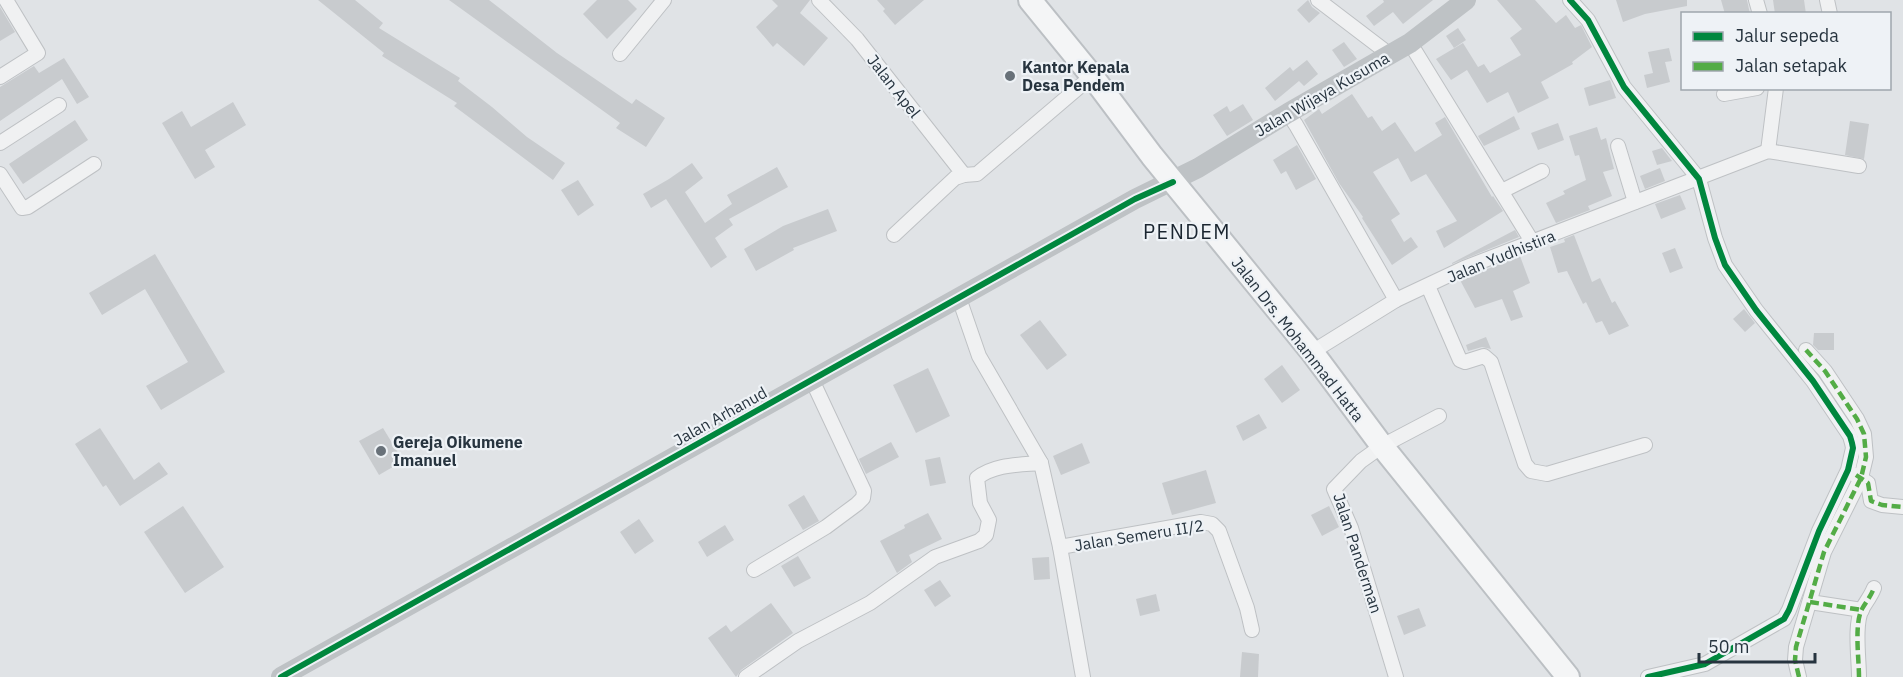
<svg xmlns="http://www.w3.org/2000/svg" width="1903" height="677" viewBox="0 0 1903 677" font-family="'IBM Plex Sans',sans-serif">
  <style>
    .building { fill: #c8cbce }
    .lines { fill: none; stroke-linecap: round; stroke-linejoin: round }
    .street-casing { stroke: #bec1c4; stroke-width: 16 }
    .primary-casing { stroke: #bcc0c4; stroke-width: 26 }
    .street { stroke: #f0f1f2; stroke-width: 14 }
    .secondary { stroke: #bec2c5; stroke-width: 20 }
    .primary { stroke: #f4f5f6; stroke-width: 22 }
    .quiet { stroke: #53ac46; stroke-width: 4.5; stroke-dasharray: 9 4.5; stroke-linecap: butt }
    .cycleway-casing { stroke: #eef2f6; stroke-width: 10 }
    .cycleway { stroke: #00873e; stroke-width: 6 }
    .poi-dot { fill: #687179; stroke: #eef2f6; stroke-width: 2 }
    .labels { text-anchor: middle; stroke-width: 4.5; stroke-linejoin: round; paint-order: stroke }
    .poi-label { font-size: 16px; font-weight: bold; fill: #27343f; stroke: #eef2f6; text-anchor: start }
    .street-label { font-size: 16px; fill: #27343f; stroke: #eef2f6 }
    .quarter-label { font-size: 20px; letter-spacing: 1.5px; fill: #1a2530; stroke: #eef2f6 }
  </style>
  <rect width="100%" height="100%" fill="#e0e3e6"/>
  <!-- building -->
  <g class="building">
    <polygon points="318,0 355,0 383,23 379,28 460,78 458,81 492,107 527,137 565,163 553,180 454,106 457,103 382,56 384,53"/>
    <polygon points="449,0 489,0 557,53 632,104 636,99 665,118 646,147 616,128 620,123"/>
    <polygon points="597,0 628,0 637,9 607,39 583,14"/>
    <polygon points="772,0 810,0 800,13 828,38 804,66 777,43 773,47 756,27 778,6"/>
    <polygon points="877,0 924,0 895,25 883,11 885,9"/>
    <polygon points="1308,0 1312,7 1320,13 1309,23 1297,10"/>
    <polygon points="1383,0 1433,0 1403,24 1393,12 1374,26 1366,16 1384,2"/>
    <polygon points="1497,0 1535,0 1556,23 1566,15 1575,28 1581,25 1592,47 1572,62 1573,64 1541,82 1549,98 1518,113 1508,92 1487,103 1467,70 1451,80 1436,59 1463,43 1478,67 1484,64 1490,73 1521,55 1510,38 1522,29"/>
    <polygon points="1616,0 1687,0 1687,6 1645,14 1623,22"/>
    <polygon points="1721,0 1747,0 1750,14 1725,14"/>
    <polygon points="1773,0 1804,0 1806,14 1775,14"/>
    <polygon points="0,7 15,32 0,41"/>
    <polygon points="1458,28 1466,40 1454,48 1446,36"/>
    <polygon points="1344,42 1357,59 1344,67 1332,50"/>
    <polygon points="1669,48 1672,61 1665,62 1670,82 1647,88 1644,75 1653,73 1648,52"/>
    <polygon points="64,58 89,97 77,104 62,79 0,121 0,87 34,66 39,73"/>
    <polygon points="1307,60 1318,74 1304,86 1299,81 1275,101 1265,88 1290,67 1293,71"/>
    <polygon points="1610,80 1616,98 1589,106 1584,88"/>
    <polygon points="1352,94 1368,118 1372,116 1382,131 1395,122 1415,152 1442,135 1435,123 1445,117 1492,197 1493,196 1503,211 1444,248 1436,231 1457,221 1426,174 1411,182 1398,158 1373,172 1400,214 1391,220 1404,242 1411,237 1418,247 1392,265 1362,218 1363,217 1339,183 1304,120 1319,109 1322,114"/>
    <polygon points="233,102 246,125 205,150 215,167 195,179 162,123 182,111 191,127"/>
    <polygon points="1243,104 1253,120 1227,136 1213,115 1227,106 1230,112"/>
    <polygon points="1514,116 1520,129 1484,146 1478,136"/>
    <polygon points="75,120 88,140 23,184 9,164"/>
    <polygon points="1850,121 1869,124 1864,159 1845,155"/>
    <polygon points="1558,123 1564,140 1538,150 1531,133"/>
    <polygon points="1597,127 1601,140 1606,138 1614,169 1603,172 1612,196 1588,206 1590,210 1556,223 1546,203 1565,194 1563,191 1586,180 1579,155 1575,156 1569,136"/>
    <polygon points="1297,145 1316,179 1296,190 1286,171 1281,174 1273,160"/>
    <polygon points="1662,148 1672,161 1657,165 1652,151"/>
    <polygon points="692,163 703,178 685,192 705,223 732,204 727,195 777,167 788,187 729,219 733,225 715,238 727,257 711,268 666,199 651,208 643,194 669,179"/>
    <polygon points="1660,168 1665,181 1645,189 1640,176"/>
    <polygon points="578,180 594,205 578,216 561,190"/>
    <polygon points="1680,195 1686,209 1661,219 1655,204"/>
    <polygon points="828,209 837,231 793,248 794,250 756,271 744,249 783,226"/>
    <polygon points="1515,230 1519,237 1452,264 1452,263"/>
    <polygon points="1574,235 1592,282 1600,278 1612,303 1615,301 1629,326 1609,335 1602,321 1596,323 1586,302 1583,304 1567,271 1558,273 1550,247 1565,242 1564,239"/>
    <polygon points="1675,248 1683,268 1670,273 1662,253"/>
    <polygon points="155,254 225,372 161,410 146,386 188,362 145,289 102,315 89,293"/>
    <polygon points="1520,256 1530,283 1513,291 1523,317 1511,321 1502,299 1475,308 1460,280"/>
    <polygon points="1744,309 1755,323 1745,332 1733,319"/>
    <polygon points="1040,320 1067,355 1047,370 1020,335"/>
    <polygon points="1814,333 1834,333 1834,350 1818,350 1813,345"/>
    <polygon points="1486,337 1491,349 1482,347 1468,351 1466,345"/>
    <polygon points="1282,365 1300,390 1282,403 1264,379"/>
    <polygon points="928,368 950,416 916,433 893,385"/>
    <polygon points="1259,414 1267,428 1243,441 1236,426"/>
    <polygon points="100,428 134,480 159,462 168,474 120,506 106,485 103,487 75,444"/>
    <polygon points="383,428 403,461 379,475 359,441"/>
    <polygon points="891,442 899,457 866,474 859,459"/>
    <polygon points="1082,443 1090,463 1061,475 1053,456"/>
    <polygon points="940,457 946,483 930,486 925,460"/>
    <polygon points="1206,470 1216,503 1172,515 1162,483"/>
    <polygon points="804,495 819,521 803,530 788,505"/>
    <polygon points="183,506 224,567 185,593 144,532"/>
    <polygon points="1329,506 1339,527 1322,536 1311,515"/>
    <polygon points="928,513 942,539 909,555 912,562 897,573 880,541 905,528 904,525"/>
    <polygon points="639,519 654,541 635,554 620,532"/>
    <polygon points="725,525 734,540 707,557 698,542"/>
    <polygon points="798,556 811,578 794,587 781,566"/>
    <polygon points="1049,557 1050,579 1034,580 1032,558"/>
    <polygon points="940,580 951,596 935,607 924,590"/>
    <polygon points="1156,594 1160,611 1140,616 1136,599"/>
    <polygon points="771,603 793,633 741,670 736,677 708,638 726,625 731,632"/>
    <polygon points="1419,608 1426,626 1404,635 1397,616"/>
    <polygon points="1242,652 1259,654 1258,677 1240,677"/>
  </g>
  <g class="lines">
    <!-- street casing -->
    <g class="street-casing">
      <g id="street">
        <polyline points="819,0 857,39 964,175"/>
        <polyline points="1318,0 1389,54"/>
        <polyline points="1570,0 1588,20 1624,87 1699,179 1715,238 1725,265 1756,310 1813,381 1850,436 1852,443 1853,448 1848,470 1819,531 1789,610 1784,619 1705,664 1648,677"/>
        <polyline points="1756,0 1760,14"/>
        <polyline points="1827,0 1830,14"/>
        <polyline points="1410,43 1533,243"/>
        <polyline points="620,54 664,0"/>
        <polyline points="0,77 38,53 6,0"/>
        <polyline points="1724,94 1757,88"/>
        <polyline points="1288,113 1296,125 1396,300"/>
        <polyline points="0,143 59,105"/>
        <polyline points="1618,146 1635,202"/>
        <polyline points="1768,151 1776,88"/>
        <polyline points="0,174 22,208 28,207 94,164"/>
        <polyline points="1502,191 1542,171"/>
        <polyline points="894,235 955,178 964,175 977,174 1092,76"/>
        <polyline points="1428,286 1460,360 1465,362 1484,356 1491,362 1525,464 1531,471 1547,474 1645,445"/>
        <polyline points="959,298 979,356 1041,463 1060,547 1083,677"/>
        <polyline points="1312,352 1396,300 1464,268 1768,151 1859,166"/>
        <polyline points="1855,475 1868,483 1871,501 1882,505 1903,507"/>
        <polyline points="1060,547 1201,522 1212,524 1219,531 1247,608 1252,630"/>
        <polyline points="754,570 826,527 857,504 863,498 864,491 812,380"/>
        <polyline points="1810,602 1862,610"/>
        <path d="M 746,677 L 798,641 L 870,603 L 935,557 L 979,541 L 986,535 L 989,520 L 980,503 L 977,478 C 995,464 1019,465 1041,463"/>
        <polyline points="1396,677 1351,528 1334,489 1361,461 1382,446 1439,416"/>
        <polyline points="1799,677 1795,660 1796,647 1824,552 1861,478 1866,457 1864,434 1857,419 1825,371 1806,350"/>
        <path d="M 1859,677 C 1859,659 1854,624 1862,609 C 1866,602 1871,596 1874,588"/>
      </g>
    </g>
    <!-- primary casing -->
    <g class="primary-casing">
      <polyline id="primary" points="1030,0 1092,76 1152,156 1312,352 1382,446 1568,677"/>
    </g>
    <!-- street -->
    <use href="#street" class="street"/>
    <!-- secondary -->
    <polyline class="secondary" points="281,677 1135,199 1198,168 1288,113 1410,43 1466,0"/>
    <!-- primary -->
    <use href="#primary" class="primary"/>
    <!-- quiet -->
    <g class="quiet">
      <polyline points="1856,475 1868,483 1871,501 1882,505 1903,507"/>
      <polyline points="1810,602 1862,610"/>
      <polyline points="1799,677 1795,660 1796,647 1824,552 1861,478 1866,457 1864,434 1857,419 1825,371 1806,350"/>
      <path d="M 1859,677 C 1859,659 1854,624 1862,609 C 1866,602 1871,596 1874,588"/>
    </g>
    <!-- cycleway casing -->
    <g class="cycleway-casing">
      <g id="cycleway">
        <polyline points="1570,0 1588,20 1624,87 1699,179 1715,238 1725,265 1756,310 1813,381 1850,436 1852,443 1853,448 1848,470 1819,531 1789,610 1784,619 1705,664 1648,677"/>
        <polyline points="281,677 1135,199 1173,182"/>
      </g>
    </g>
    <!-- cycleway -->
    <use href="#cycleway" class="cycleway"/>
  </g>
  <!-- markers -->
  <g class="poi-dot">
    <circle cx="1010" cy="76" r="6"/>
    <circle cx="381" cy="451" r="6"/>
  </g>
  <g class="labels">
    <!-- poi labels -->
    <g class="poi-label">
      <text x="1022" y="73">Kantor Kepala<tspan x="1022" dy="18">Desa Pendem</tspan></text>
      <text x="393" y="448">Gereja Oikumene<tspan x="393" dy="18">Imanuel</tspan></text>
    </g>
    <!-- street labels -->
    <g class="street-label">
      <text transform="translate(894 86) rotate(52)" y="6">Jalan Apel</text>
      <text transform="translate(1322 94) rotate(-30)" y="6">Jalan Wijaya Kusuma</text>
      <text transform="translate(1501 256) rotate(-22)" y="6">Jalan Yudhistira</text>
      <text transform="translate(1298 339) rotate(52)" y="6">Jalan Drs. Mohammad Hatta</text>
      <text transform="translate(720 416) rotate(-29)" y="6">Jalan Arhanud</text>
      <text transform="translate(1139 535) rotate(-9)" y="6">Jalan Semeru II/2</text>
      <text transform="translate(1358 553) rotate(72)" y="6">Jalan Panderman</text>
    </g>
    <!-- quarter labels -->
    <g class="quarter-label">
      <text x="1187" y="239">PENDEM</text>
    </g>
  </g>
  <!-- legend -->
  <rect x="1681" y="12" width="210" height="78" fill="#eef2f6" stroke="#9ea6ad" stroke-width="1.5"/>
  <rect x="1693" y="32" width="30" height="9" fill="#00873e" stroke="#9ea6ad" stroke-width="1.5"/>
  <text x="1735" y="42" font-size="18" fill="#27343f">Jalur sepeda</text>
  <rect x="1693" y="62" width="30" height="9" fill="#53ac46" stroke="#9ea6ad" stroke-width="1.5"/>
  <text x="1735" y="72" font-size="18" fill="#27343f">Jalan setapak</text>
  <!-- scale -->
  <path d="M1699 653v9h116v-9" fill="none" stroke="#27343f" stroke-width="3"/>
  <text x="1708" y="653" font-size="18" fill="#27343f" stroke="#eef2f6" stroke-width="4.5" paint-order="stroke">50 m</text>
</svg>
